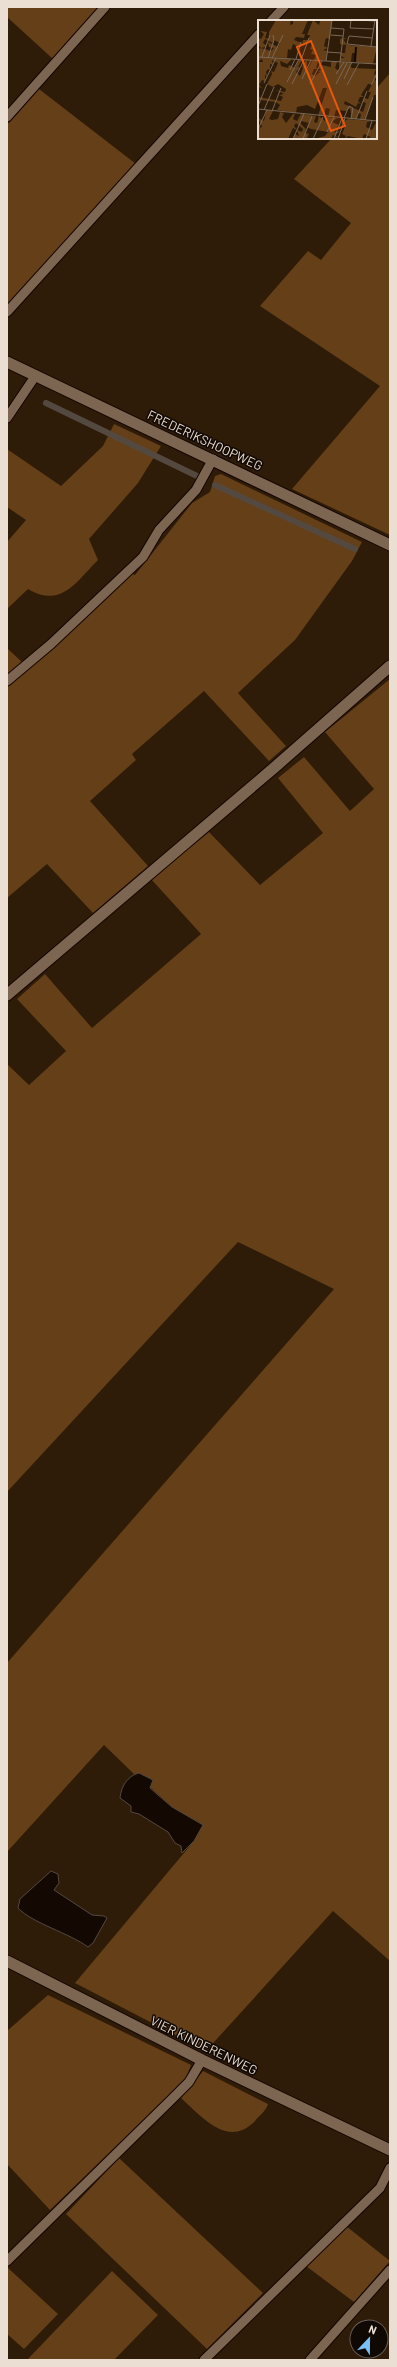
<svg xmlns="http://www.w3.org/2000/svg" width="397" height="2367" viewBox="0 0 397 2367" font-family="Barlow,sans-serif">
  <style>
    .green { fill: #643f18 }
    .water { fill: #130902; stroke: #544940 }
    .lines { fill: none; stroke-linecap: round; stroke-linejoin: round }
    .stream { stroke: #544940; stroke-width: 6 }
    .service-casing { stroke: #150500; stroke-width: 11 }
    .minor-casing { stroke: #150500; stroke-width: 13 }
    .service { stroke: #7d6651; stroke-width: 9 }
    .minor { stroke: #7d6651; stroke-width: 11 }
    .labels { text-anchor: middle; stroke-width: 3; stroke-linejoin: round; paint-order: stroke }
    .street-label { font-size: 13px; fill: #ebded2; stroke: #100803 }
    .inset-river { fill: none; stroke: #130902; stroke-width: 2 }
    .inset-road { fill: none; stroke: #7a6959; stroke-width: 1 }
    .view { fill: #e8590c; fill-opacity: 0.15; stroke: #e8590c; stroke-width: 2 }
    .inset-edge { fill: none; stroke: #ebded2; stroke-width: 2 }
  </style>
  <rect width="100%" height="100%" fill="#2e1b08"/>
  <!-- green -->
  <g class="green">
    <polygon points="7,7 100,7 53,59 7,17"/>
    <polygon points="390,73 390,535 292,489 380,386 260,306 308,251 321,260 351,223 294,179 332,138 376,138 376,89"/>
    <polygon points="39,89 136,164 7,307 7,125"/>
    <path d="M 114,424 L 161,446 L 138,483 L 89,539 L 98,560 C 77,581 61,609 28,589 L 7,609 L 7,542 L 26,520 L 7,507 L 7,449 L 61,486 L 103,446 Z"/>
    <polygon points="221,474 362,542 352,561 295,640 238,693 286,746 269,761 204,691 132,754 136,760 90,801 148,866 93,913 47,864 7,898 7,685 130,573 135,575 192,503 210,492 215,476"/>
    <polygon points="7,648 23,663 7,677"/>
    <polygon points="390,679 390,1961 333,1911 206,2051 75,1983 194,1841 202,1824 172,1807 150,1787 153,1780 139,1773 134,1774 104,1745 7,1852 7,1663 334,1289 238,1242 7,1492 7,1064 29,1085 66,1051 17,999 45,974 92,1028 201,934 151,879 209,832 260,885 323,833 278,778 304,757 350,811 374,789 325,732"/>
    <polygon points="48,1995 191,2065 186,2078 169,2095 50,2210 7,2164 7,2031"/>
    <path d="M 203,2071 L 268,2104 C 266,2111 260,2115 255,2121 C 228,2149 202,2117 181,2098 Z"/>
    <polygon points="119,2158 263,2293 207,2349 66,2214"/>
    <polygon points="346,2226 390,2261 354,2302 306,2266"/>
    <polygon points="7,2267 58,2314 24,2349 7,2334"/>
    <polygon points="112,2271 158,2315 114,2360 27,2360"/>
  </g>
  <!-- water -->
  <g class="water">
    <path d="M 139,1773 L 153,1780 L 150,1788 L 172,1807 L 203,1825 L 194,1841 L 182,1853 L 181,1846 L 175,1843 L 168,1832 L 139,1814 L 131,1812 L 131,1806 L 120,1798 C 121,1787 127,1776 139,1773 Z"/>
    <path d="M 51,1871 L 58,1874 L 59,1883 L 54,1890 L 92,1915 L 104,1916 L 107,1918 L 93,1943 L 88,1947 C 69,1933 32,1923 18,1908 L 20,1899 Z"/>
  </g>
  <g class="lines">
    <!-- stream -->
    <g class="stream">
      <polyline points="46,403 197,476"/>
      <polyline points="215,485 355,549"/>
    </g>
    <!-- service casing -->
    <g class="service-casing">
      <g id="service">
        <polyline points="271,21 284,7"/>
        <polyline points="7,117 105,7"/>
        <polyline points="7,312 259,34"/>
        <polyline points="7,418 36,375"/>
        <polyline points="7,681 51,644 143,557 159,530 196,490 213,459"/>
        <polyline points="7,2261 171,2100 189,2082 202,2060"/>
        <polyline points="204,2360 380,2188 390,2168"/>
        <polyline points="310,2360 390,2270"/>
      </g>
    </g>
    <!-- minor casing -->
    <g class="minor-casing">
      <g id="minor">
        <polyline points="7,362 390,545"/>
        <polyline points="7,995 275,767 390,666"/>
        <polyline points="7,1961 202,2060 390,2150"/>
      </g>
    </g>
    <!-- service -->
    <use href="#service" class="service"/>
    <!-- minor -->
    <use href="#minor" class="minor"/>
  </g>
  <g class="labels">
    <!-- street labels -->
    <g class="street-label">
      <text transform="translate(205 440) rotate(25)" y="5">FREDERIKSHOOPWEG</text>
      <text transform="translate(204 2045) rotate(26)" y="5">VIER KINDERENWEG</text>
    </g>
  </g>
  <!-- overview -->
  <g transform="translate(258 20)">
    <rect width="119" height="119" fill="#2e1b08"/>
    <path d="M 18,0 L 33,0 L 32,5 L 35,4 L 35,0 L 50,0 L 44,14 L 47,14 L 46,18 L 38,17 L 36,20 L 44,23 L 42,28 L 35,24 L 33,30 L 30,29 L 29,38 L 0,37 L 0,29 L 3,28 L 0,25 L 0,18 L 3,19 L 6,14 L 2,11 L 9,12 L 7,18 L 11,19 L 11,12 ZM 7,19 L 15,23 L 16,20 L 22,23 L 20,27 L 10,22 L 11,27 L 16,28 L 13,31 L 3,28 L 8,27 L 8,25 L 5,23 ZM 55,0 L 61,5 L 62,1 L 74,0 L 72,19 L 68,18 L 66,26 L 70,28 L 65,30 L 69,31 L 68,40 L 56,40 L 58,35 L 53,34 L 55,30 L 52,29 L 55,22 L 44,23 L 45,20 L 50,20 L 52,15 L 49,15 ZM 85,18 L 90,18 L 85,19 L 89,25 L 119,27 L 115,44 L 97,42 L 97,33 L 94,33 L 93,42 L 82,41 L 82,38 L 87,38 L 83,36 L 83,33 L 87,33 L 88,25 L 82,24 L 82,19 ZM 0,37 L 34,39 L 29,44 L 22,41 L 23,46 L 30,48 L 31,45 L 37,48 L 41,40 L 44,40 L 40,47 L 42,48 L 38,52 L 42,56 L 45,48 L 44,46 L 47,45 L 45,43 L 49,40 L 49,50 L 54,41 L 60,41 L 58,48 L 60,49 L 56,49 L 54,54 L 57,56 L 62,52 L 60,51 L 63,50 L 61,48 L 63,45 L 73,47 L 73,42 L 79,42 L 77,48 L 81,51 L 81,42 L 93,43 L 92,46 L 94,48 L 118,49 L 116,54 L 119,55 L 116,60 L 119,61 L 119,79 L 119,75 L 116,75 L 107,100 L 102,99 L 103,94 L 100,93 L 98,99 L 94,98 L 92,88 L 88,91 L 78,90 L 76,97 L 70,97 L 72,89 L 68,88 L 65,96 L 60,96 L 69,68 L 65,68 L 57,89 L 49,85 L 39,87 L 38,93 L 19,90 L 22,85 L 18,82 L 2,80 L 0,77 L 23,81 L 25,77 L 21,75 L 26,74 L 18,70 L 27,72 L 28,69 L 20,64 L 15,67 L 9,64 L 14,54 L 13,51 L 16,52 L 20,43 L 14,40 L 15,45 L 12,44 L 12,50 L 10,49 L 8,52 L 9,56 L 7,55 L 7,61 L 4,60 L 1,65 L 4,68 L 0,67 L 0,42 L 5,42 L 4,39 L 0,42 ZM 110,64 L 114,64 L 110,72 L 113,72 L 110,79 L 106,78 L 105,82 L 108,83 L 105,92 L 86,84 L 87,81 L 98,87 L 100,83 L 103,84 L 100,81 L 102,77 L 106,77 L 103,75 ZM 9,90 L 15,91 L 11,99 L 14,100 L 20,99 L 22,92 L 26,93 L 24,97 L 28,103 L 35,94 L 37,94 L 35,99 L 39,101 L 43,94 L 58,96 L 56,102 L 59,103 L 61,96 L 67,101 L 69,97 L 79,98 L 74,102 L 81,105 L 76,112 L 82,111 L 77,115 L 83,119 L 75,115 L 73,119 L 56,119 L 67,116 L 70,112 L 53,109 L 49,107 L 51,103 L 43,101 L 42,103 L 48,109 L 47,113 L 51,114 L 49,118 L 35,118 L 37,114 L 41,116 L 39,110 L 44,112 L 45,109 L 38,103 L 36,106 L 39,110 L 35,108 L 30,119 L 0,119 L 0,105 L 3,108 L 4,106 L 0,98 L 6,101 ZM 90,99 L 113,101 L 109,102 L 108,107 L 114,110 L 119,101 L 119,119 L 108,119 L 113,117 L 106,114 L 104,119 L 90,116 L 87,119 L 88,116 L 84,114 L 88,104 L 83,103 Z" fill="#643f18" fill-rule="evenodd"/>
    <path class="inset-river" d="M 97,42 L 98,27"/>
    <path class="inset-road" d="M 93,0 L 92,8 L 116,9M 99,0 L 117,1M 73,8 L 86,9 L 82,42M 73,15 L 85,16M 114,18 L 91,16 L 89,24 L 119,27M 113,26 L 117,0M 69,32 L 83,33M 0,37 L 119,44M 4,37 L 12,15M 10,38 L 16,20 L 15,15M 14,38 L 25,15M 38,39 L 43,22M 43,40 L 51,18M 68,41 L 74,0M 32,50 L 37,39M 78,54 L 86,42M 44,59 L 53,40M 86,59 L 94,42M 29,62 L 41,39M 6,63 L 18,38M 34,64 L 46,40M 52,64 L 64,41M 78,64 L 89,43M 89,65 L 101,43M 113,65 L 119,54M 0,86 L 9,64M 0,89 L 119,101M 6,90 L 16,67M 14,91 L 23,68M 86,98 L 91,86 L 95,88 L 93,99M 98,99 L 109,71M 107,100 L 115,77M 0,109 L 9,90M 69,112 L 76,97M 35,119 L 46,94M 45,119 L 54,96M 55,119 L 65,97M 76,119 L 84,98M 80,119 L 87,98M 108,119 L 114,101"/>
    <path class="view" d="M 53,21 L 87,106 L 73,111 L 39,27 Z"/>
    <rect width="119" height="119" class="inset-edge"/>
  </g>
  <!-- border -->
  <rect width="397" height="2367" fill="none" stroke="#ebded2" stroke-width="16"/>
  <!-- north arrow -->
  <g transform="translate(369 2339) rotate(22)"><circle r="19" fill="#100803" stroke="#685e56"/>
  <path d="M0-3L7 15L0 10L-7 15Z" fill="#79bff8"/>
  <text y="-6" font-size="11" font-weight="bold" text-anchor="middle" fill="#ebded2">N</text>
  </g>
</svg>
